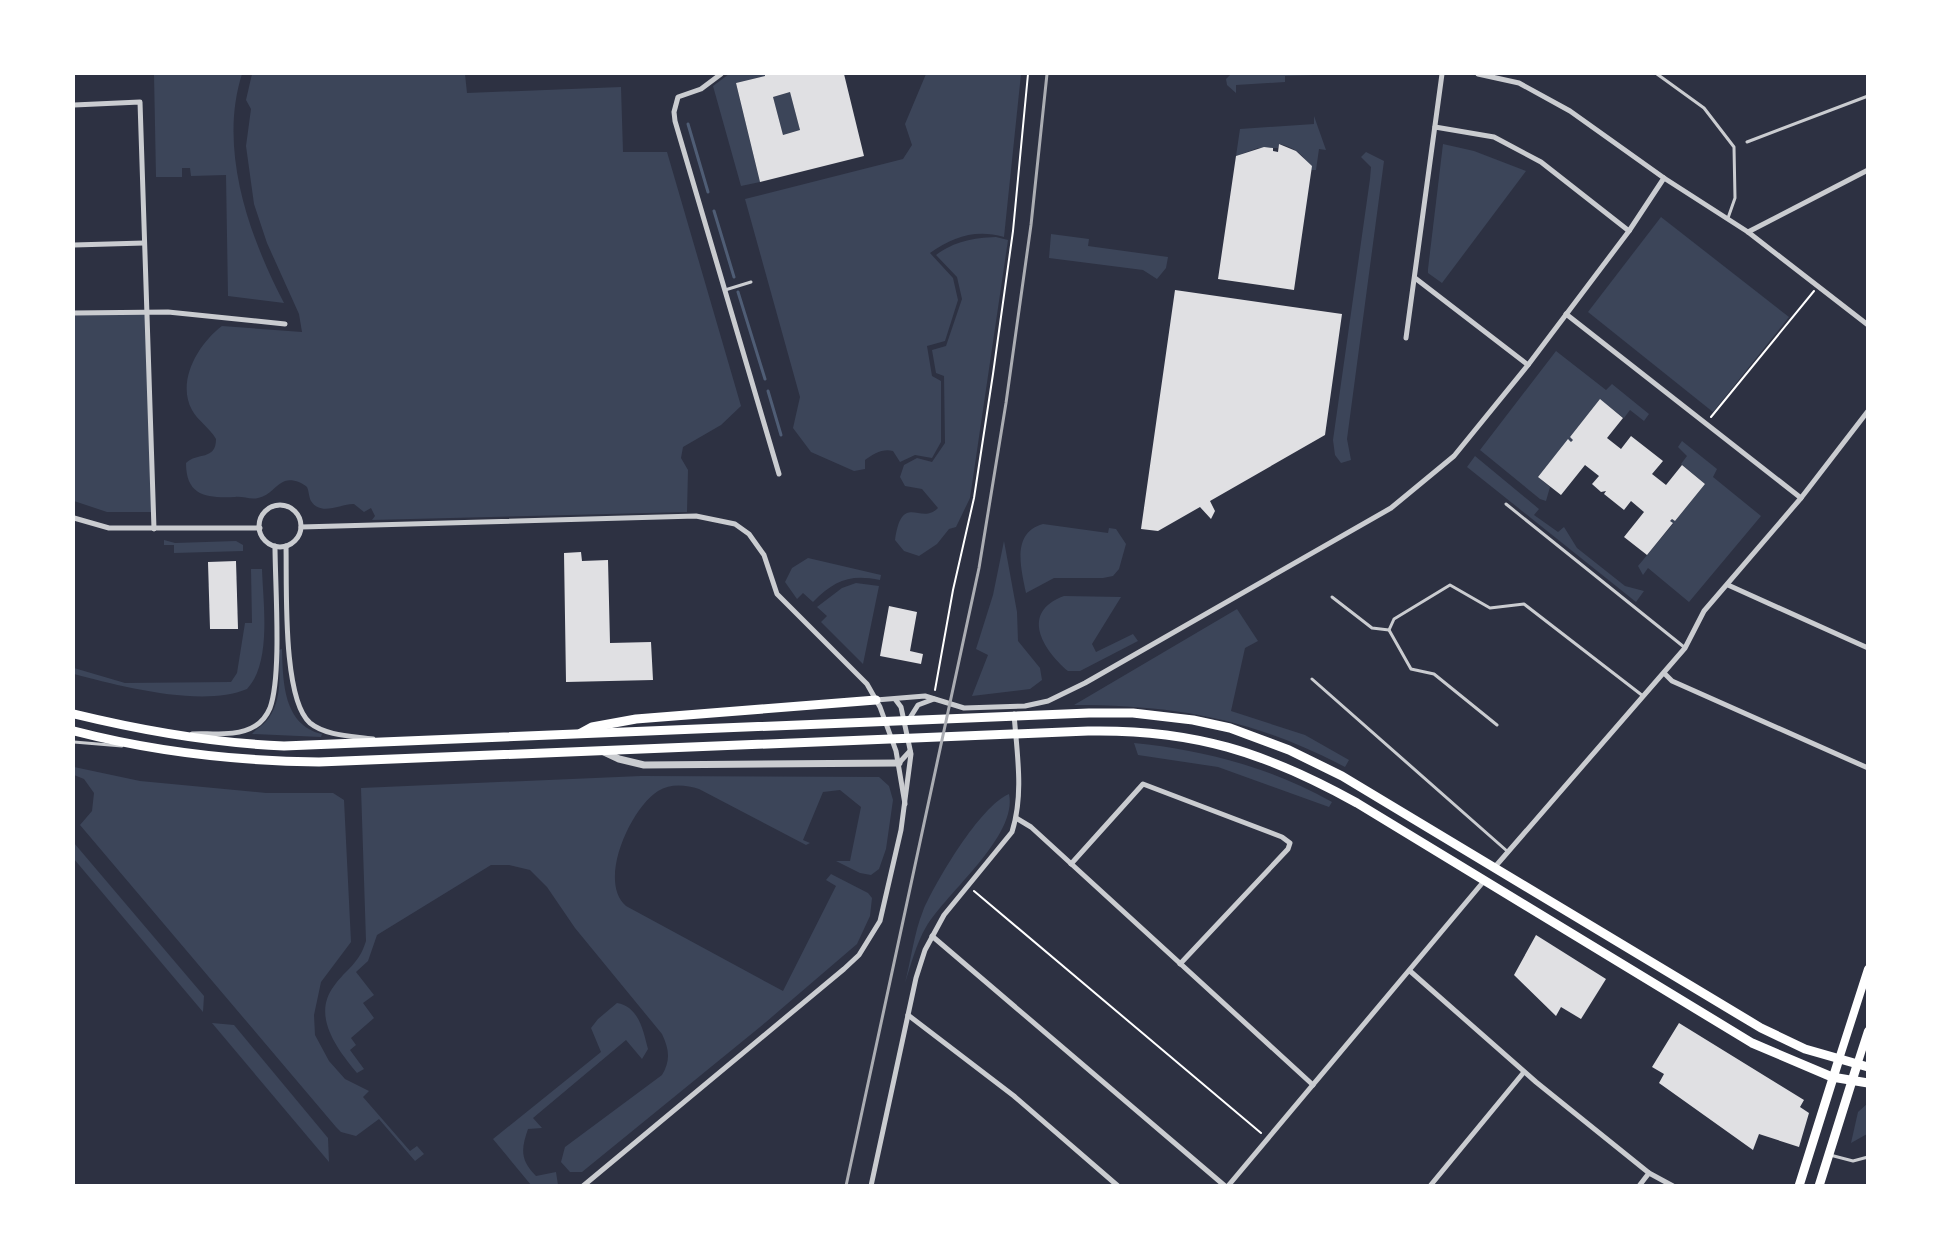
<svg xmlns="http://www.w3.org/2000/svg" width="1941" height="1259" viewBox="0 0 1941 1259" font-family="'Space Grotesk',sans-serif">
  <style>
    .green { fill: #3c4559 }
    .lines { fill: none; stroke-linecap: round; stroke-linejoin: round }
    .stream { stroke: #4f5d75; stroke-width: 3 }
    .building { fill: #e0e0e3; fill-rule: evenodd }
    .path { stroke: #fff; stroke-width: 2 }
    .service { stroke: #caccd0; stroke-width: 3 }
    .minor { stroke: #caccd0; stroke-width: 5 }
    .tertiary { stroke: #caccd0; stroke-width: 7 }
    .secondary { stroke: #fff; stroke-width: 8 }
    .primary { stroke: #fff; stroke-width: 9 }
    .rail { stroke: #abadb3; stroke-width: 3 }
  </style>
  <rect width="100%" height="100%" fill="#2d3142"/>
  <!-- green -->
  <g class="green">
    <path d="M 154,74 L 242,74 C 218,149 249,236 284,303 L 228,296 L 226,175 L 191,176 L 190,168 L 182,168 L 182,177 L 156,177 Z"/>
    <path d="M 252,74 L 465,74 L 467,93 L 621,87 L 623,152 L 667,152 L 741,406 L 721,425 L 683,447 L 681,458 L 688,470 L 687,512 L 372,520 L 375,516 L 371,508 L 364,512 L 354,504 C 342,503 321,517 311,501 C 309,498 309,491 307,487 C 301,482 292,479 285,481 C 275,485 270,496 258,498 C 250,500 243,496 235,497 C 208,498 186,497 186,463 C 197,452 216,461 216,439 C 210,428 198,421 192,410 C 176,381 199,343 222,326 L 302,332 L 299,314 L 267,243 L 254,204 L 246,146 L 251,109 L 246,100 Z"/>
    <polygon points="729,74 765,74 765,76 736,83 760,182 741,186 713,86"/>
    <path d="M 926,74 L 1021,74 L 1004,237 C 975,229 953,237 930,253 L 953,278 L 958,300 L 945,341 L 927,346 L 932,376 L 941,381 L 941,442 L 932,458 L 915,455 L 900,462 L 893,451 C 883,448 873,454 865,460 L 865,469 L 854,471 L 811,452 L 793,428 L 800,397 L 745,199 L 903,159 L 912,145 L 905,124 Z"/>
    <polygon points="1231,74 1314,74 1314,75 1285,76 1285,82 1236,85 1236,93 1227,85 1226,79"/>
    <polygon points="790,92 800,130 783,135 773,97"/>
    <path d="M 1314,116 L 1326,150 L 1319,149 L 1316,170 L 1311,170 C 1305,155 1294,147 1279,144 L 1278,148 L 1258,148 L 1236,156 L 1240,129 L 1314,124 Z"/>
    <polygon points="1443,144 1474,151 1526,171 1442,283 1428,273 1428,269"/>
    <polygon points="1366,152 1384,161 1347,439 1351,460 1341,463 1335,455 1333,440 1370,179 1371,167 1361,157"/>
    <polygon points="1661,217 1789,317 1713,412 1588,312"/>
    <polygon points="1051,234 1089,239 1088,246 1168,257 1166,268 1157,279 1143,270 1049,258"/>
    <path d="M 996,237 L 1008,240 L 970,498 L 956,527 L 949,529 L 937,544 L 919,556 L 904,551 L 895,540 C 902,491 921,526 938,508 L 922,489 L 905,486 L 900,477 L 904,465 L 917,458 L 932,462 L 945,443 L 944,376 L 936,373 L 932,350 L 946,346 L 962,299 L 957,277 L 936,255 C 955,241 973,238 996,237 Z"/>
    <polygon points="147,312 153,512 107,512 74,501 74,313"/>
    <polygon points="1556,351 1606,390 1612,384 1649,414 1644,421 1630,410 1624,418 1600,400 1570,437 1573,440 1571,442 1568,440 1538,477 1550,487 1546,501 1540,499 1480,450"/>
    <polygon points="1682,441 1717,469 1713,477 1761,516 1689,602 1648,568 1643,575 1638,566 1673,524 1670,521 1672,519 1675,521 1705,484 1681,464 1687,456 1678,447"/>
    <polygon points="1475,456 1539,509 1534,515 1558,532 1564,527 1577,548 1625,586 1644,591 1636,602 1467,467"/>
    <path d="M 1043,524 L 1108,533 L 1109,528 L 1116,529 L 1126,544 L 1119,569 L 1113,576 L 1103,578 L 1054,578 L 1026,593 C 1021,568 1011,533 1043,524 Z"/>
    <polygon points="164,540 175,543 236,541 243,545 243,551 174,553 174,545 164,545"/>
    <polygon points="1004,541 1017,612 1018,641 1040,668 1042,680 1030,689 972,696 988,655 976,649 993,595"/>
    <path d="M 808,558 L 881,575 L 880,580 C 850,574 835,580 813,602 L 803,593 L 797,599 L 785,582 L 792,568 Z"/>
    <path d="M 251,569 L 262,569 C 263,602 272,663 247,689 C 202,708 120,686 74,674 L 74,668 L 125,683 L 231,682 L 237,673 L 245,623 L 252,623 Z"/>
    <polygon points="856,583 879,586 863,664 821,622 827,616 817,607 842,588"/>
    <path d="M 1064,596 L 1121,597 L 1092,644 L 1096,652 L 1133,634 L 1138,641 L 1080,671 L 1068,671 C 1042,649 1020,612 1064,596 Z"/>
    <path d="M 1237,609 L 1258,641 L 1245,648 L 1231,711 L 1305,735 L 1349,760 L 1345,767 C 1254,719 1176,705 1074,705 Z"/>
    <path d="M 282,649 C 283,681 283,725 322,734 L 321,737 L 252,734 C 256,729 264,725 268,719 C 283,699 279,673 279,650 Z"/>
    <path d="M 1134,743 C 1204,750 1269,767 1332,802 L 1329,807 L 1218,767 L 1138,755 Z"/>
    <polygon points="74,767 140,781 266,793 333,793 344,800 351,942 321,982 314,1015 315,1035 329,1061 345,1079 369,1091 363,1097 410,1151 417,1146 424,1154 415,1161 379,1119 356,1136 341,1132 336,1127 80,825 92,811 94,793 84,779 74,775"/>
    <path d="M 641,776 L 879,777 L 889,786 L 893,800 L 886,849 L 879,869 L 871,875 L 860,873 L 836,861 L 850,861 L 861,807 L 840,790 L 823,792 L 803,840 L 810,843 L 806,845 L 699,789 C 686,785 671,783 658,791 C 631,808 597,881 626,906 L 783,991 L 836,886 L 826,880 L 831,874 L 868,893 L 872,898 L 870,916 L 857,944 L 766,1022 L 582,1172 L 570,1172 L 561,1162 L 565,1147 L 662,1075 C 671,1060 669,1049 662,1034 L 575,928 L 547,887 L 530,870 L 509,865 L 491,865 L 377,935 L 368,961 L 356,972 L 374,995 L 363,1003 L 374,1018 L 351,1038 L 356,1045 L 350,1050 L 364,1069 L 357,1073 C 338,1050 311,1016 334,986 C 347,968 359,964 366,941 L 361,788 Z"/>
    <path d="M 1009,794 C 1018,836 947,892 926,927 C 916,944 911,965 905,983 C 911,960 914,933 923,911 C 936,881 980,806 1009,794 Z"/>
    <polygon points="74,843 204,996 203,1012 74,859"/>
    <path d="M 617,1003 C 639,1007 643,1030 648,1049 L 642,1059 L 626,1040 L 533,1118 L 542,1128 L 528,1129 C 521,1149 520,1160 536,1176 L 556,1172 L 558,1185 L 531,1185 L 493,1139 L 601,1052 L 591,1028 L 598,1019 Z"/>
    <polygon points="212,1023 234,1025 328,1138 329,1162"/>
    <polygon points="1867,1104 1867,1134 1851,1143 1858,1112"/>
  </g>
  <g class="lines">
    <!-- stream -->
    <g class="stream">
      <polyline points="688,124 708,192"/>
      <polyline points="714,211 734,277"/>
      <polyline points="738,292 765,379"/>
      <polyline points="768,391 781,435"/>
    </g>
  </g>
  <!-- building -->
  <g class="building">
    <path d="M 765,74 L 844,74 L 864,156 L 760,182 L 736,83 L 765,76 ZM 790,92 L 800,130 L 783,135 L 773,97 Z"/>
    <polygon points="1279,144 1296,151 1312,166 1294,290 1218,279 1236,156 1264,147 1273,148 1273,151 1278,152"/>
    <polygon points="1175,290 1342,314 1325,435 1210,501 1215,511 1211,519 1200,507 1158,531 1141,529"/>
    <polygon points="1600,399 1623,418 1607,438 1621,449 1631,436 1663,461 1652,474 1666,485 1682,465 1705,484 1675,521 1672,519 1670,521 1673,523 1647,555 1624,537 1644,512 1631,501 1624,510 1604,494 1606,491 1601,492 1592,484 1599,476 1585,465 1561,495 1538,477 1568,439 1571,442 1573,440 1570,437"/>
    <polygon points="581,552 582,561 608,560 610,643 651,642 653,680 566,682 564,553"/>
    <polygon points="236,561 238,629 210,629 208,562"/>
    <polygon points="889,606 917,612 910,651 923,654 921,664 880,656"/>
    <polygon points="1536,935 1606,979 1581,1019 1561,1007 1556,1016 1514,975"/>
    <polygon points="1679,1023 1804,1100 1800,1107 1809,1113 1799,1147 1759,1134 1753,1150 1659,1083 1664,1074 1652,1067"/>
  </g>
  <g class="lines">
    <!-- path -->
    <g class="path">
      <polyline points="1711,417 1814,291"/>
      <polyline points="935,690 953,590 974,498 993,374 1013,231 1028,74"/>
      <polyline points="974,891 1261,1133"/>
    </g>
    <!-- service -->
    <g class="service">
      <polyline points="1657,74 1704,108 1734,147 1735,198 1728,218"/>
      <polyline points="1747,142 1868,96"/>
      <polyline points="725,290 751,282"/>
      <polyline points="1506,504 1684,647"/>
      <polyline points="1332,597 1372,628 1389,630"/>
      <polyline points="1312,679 1507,851"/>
      <polyline points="1497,725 1434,674 1411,669 1389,630 1394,619 1450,585 1490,608 1524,604 1643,696"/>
      <polyline points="74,742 122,746"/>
      <polyline points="1830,1155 1853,1161 1868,1157"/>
    </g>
    <!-- minor -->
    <g class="minor">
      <polyline points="721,74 701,89 678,97 674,112 675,121 779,474"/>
      <polyline points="1478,74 1519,83 1570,111 1664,178 1748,232 1868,325"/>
      <polyline points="74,105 140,102 154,529"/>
      <polyline points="1435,127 1494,137 1541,162 1629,231"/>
      <polyline points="1748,232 1868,170"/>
      <polyline points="74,245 144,243"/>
      <polyline points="1415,278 1528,365"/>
      <polyline points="74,313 168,312 285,324"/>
      <polyline points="1566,314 1801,498"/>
      <polyline points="1406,338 1442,74"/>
      <circle cx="280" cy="526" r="21"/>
      <polyline points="74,518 109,528 260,528"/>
      <polyline points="301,527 696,516 735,524 749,534 764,555 777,594 867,684 880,707 896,751 905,804"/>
      <path d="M 286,546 C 287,584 282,699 310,723 C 326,736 353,736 373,739"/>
      <polyline points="1728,585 1868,648"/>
      <polyline points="1664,673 1672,681 1868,768"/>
      <polyline points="876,700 925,696 964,708 1025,706 1048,701 1085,683 1391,508 1454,456 1528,365 1629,231 1664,178"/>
      <polyline points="908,721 918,705 934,699"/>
      <path d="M 192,734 C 211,733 238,737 255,726 C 262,722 267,715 270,708 C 282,675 275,585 275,546"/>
      <polyline points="899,763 910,751"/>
      <polyline points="1016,818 1031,827 1313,1085"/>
      <polyline points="1071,864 1143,784 1282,837 1290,843 1288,849 1180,964"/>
      <polyline points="1494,868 1685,648 1704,611 1801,498 1868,411"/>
      <polyline points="932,936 1225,1186"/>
      <polyline points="1410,971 1536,1082 1649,1173 1673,1186"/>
      <polyline points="908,1015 1014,1096 1118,1186"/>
      <polyline points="583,1186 844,969 859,955 880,921 901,830 911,754 901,707 895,699"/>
      <path d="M 871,1186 L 916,978 L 925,950 L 944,915 L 1012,832 C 1024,794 1017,754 1014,714"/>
      <polyline points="1228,1186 1484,881"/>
      <polyline points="1430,1186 1524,1072"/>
      <polyline points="1639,1186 1649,1173"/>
    </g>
    <!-- tertiary -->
    <polyline class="tertiary" points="604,752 619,759 644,765 899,763"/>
    <!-- secondary -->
    <g class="secondary">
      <polyline points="1839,1059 1868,969"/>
      <polyline points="1857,1065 1868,1031"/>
    </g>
    <!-- primary -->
    <g class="primary">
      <path d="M 74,714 C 144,731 212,743 284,746 L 1089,713 L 1133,713 L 1193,720 L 1230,728 L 1289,750 L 1342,776 L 1761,1028 L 1805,1049 L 1868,1067"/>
      <path d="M 74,731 C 155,752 235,761 319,762 L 1088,731 C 1193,729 1265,752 1357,803 L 1752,1043 L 1832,1077 L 1868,1083"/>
      <polyline points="581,733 592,727 636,719 876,700"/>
      <polyline points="1799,1186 1839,1059"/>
      <polyline points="1819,1186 1857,1065"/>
    </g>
    <!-- rail -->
    <polyline class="rail" points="846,1186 979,568 1006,403 1031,225 1047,74"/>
  </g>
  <!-- border -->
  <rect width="1941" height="1259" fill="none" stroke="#ffffff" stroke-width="150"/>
</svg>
